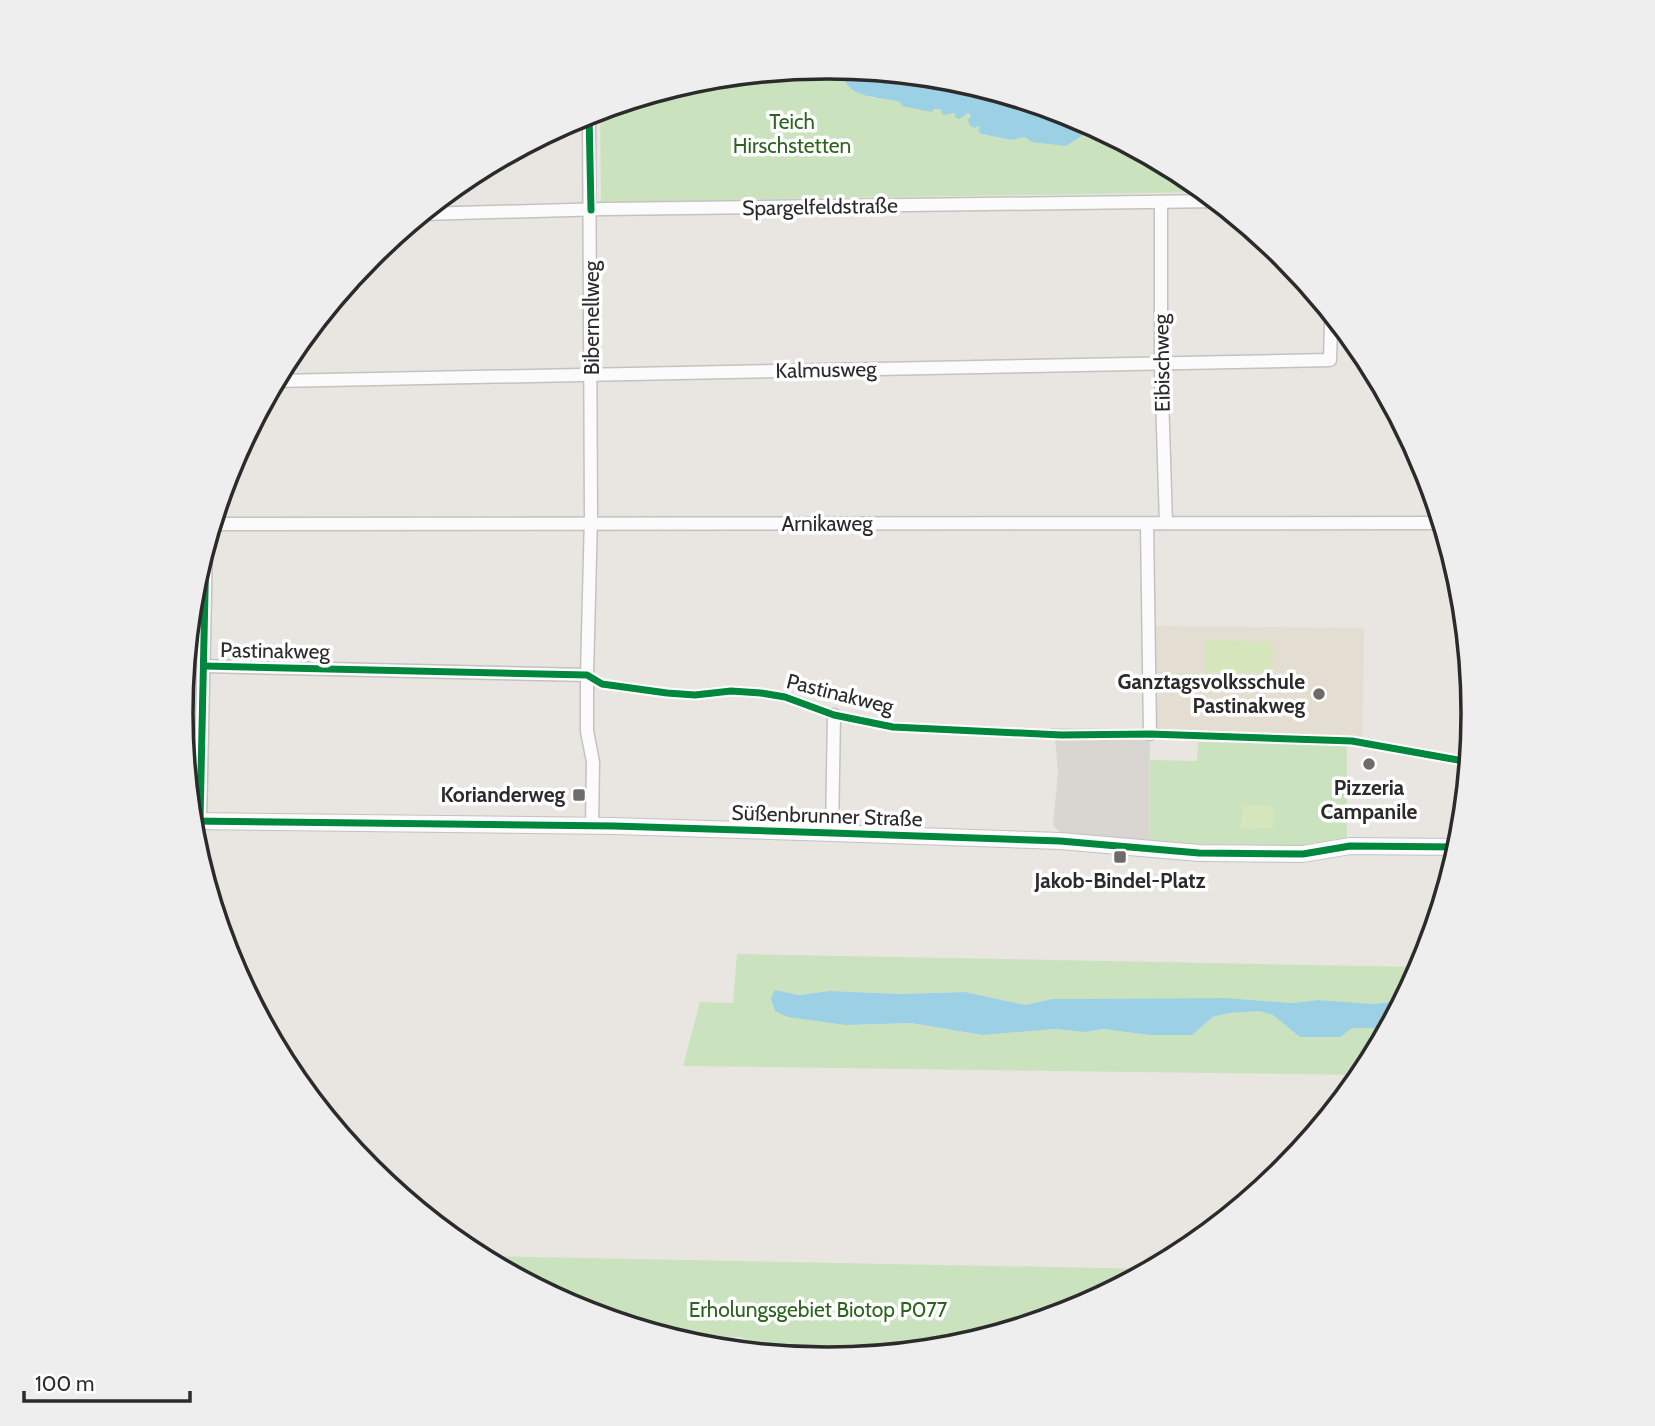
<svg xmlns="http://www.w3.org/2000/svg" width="1655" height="1426" viewBox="0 0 1655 1426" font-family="Cabin,sans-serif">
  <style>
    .education { fill: #e3ded1 }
    .green { fill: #cbe2be }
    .pitch { fill: #d5e5bc }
    .plaza { fill: #d9d6d2 }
    .water { fill: #9bd0e5 }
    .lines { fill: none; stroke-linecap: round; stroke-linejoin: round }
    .minor-casing { stroke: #c3c2c2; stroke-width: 15 }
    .tertiary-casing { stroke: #c3c2c2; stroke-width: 18 }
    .minor { stroke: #fcfbfb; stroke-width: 12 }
    .tertiary { stroke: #fcfbfb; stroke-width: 16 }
    .cycleway-casing { stroke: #fff; stroke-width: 11 }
    .cycleway { stroke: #00873e; stroke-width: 7 }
    .poi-dot { fill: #6e6c6b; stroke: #fff; stroke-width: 2.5 }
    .labels { text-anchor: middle; stroke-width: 7; stroke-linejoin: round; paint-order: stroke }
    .park-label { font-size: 21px; fill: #2c6420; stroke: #fff }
    .street-label { font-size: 21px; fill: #2b2b2b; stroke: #fff }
    .poi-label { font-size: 21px; font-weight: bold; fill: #2b2b2b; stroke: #fff; text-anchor: end }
    .rim { fill: none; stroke: #2b2b2b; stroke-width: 3.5 }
  </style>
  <rect width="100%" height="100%" fill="#e9e6e2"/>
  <!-- education -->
  <g class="education">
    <polygon points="198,572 197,634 191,634 189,633 194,586"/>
    <polygon points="1155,626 1364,628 1363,741 1153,732"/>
  </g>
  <!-- green -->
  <g class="green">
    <path d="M 828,67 L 842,68 L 842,73 L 871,98 C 894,97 932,108 955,113 L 955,117 L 967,113 L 981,128 L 978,130 L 981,134 L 988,136 L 1011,140 L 1025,137 L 1066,146 L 1083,135 L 1109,134 L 1187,176 L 1206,192 L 601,202 L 600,110 L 702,79 Z"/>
    <polygon points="1198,742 1347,745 1347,842 1329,846 1149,843 1150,760 1197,761"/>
    <polygon points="737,954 1421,967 1403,1001 1373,1004 1318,1000 1293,1003 1226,998 1052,999 1025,1005 965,992 899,994 830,991 799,995 775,990 847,1025 911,1023 983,1035 1054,1029 1086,1032 1103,1029 1150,1035 1192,1035 1213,1017 1229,1013 1259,1011 1273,1015 1300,1037 1352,1028 1388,1028 1363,1075 683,1066 700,1002 733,1003"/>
    <polygon points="478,1256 1153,1269 1075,1310 953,1347 828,1359 753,1352 751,1344 741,1337 698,1336 690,1332 643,1329 580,1310"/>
  </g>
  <!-- pitch -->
  <g class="pitch">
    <polygon points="1206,640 1273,642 1272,673 1205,672"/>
    <polygon points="1242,805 1274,806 1273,829 1241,828"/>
  </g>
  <!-- plaza -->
  <polygon class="plaza" points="1050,728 1133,729 1150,734 1149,843 1064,836 1053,825 1058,773 1055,739"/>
  <!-- water -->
  <g class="water">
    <path d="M 842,68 L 954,79 L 1075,116 L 1109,134 L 1083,135 L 1066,146 L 1032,142 L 1025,137 L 1011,140 L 981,134 L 978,130 L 980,128 L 979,126 L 975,128 L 970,126 L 968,120 L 971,116 L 968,113 L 959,119 L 955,117 L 955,113 L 943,115 L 940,109 L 934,109 L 932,112 L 902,106 L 900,102 C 877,95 844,101 842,68 Z"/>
    <polygon points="775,990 799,995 830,991 899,994 965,992 1025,1005 1052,999 1226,998 1293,1003 1318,1000 1373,1004 1403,1001 1388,1028 1352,1028 1340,1037 1300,1037 1273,1015 1259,1011 1229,1013 1213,1017 1192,1035 1150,1035 1103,1029 1086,1032 1054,1029 983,1035 911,1023 847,1025 788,1017 775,1011 771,998"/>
  </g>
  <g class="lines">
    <!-- minor casing -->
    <g class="minor-casing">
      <g id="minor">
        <polyline points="589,113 591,516 587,675 587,731 593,762 592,826"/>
        <polyline points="1161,203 1161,364 1166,523"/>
        <polyline points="422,214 605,209 1218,201"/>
        <polyline points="276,381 1330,360 1331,325 1341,325"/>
        <polyline points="212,524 1442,523"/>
        <polyline points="1147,524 1150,734"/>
        <polyline points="204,666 587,675"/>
        <polyline points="1469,762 1471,679"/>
        <polyline points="200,821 206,547"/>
        <polyline points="832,833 834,715"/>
      </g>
    </g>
    <!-- tertiary casing -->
    <g class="tertiary-casing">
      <polyline id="tertiary" points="192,821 614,826 832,833 1060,841 1199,853 1303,854 1350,846 1459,847"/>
    </g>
    <!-- minor -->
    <use href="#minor" class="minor"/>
    <!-- tertiary -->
    <use href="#tertiary" class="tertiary"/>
    <!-- cycleway casing -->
    <g class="cycleway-casing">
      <g id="cycleway">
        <polyline points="589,113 591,210"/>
        <polyline points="204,666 587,675 602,684 667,693 695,695 731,691 761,693 785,697 834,715 893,727 1061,735 1150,734 1352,741 1469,762"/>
        <polyline points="192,821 614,826 832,833 1060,841 1199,853 1303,854 1350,846 1459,847"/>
        <polyline points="200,821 206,547"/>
      </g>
    </g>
    <!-- cycleway -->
    <use href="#cycleway" class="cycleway"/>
  </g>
  <!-- markers -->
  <g class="poi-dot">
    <circle cx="1319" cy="694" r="7"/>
    <circle cx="1369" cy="764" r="7"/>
    <rect x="572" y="788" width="14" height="14" rx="3.5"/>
    <rect x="1113" y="850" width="14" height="14" rx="3.5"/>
  </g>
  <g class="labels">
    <!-- park labels -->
    <g class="park-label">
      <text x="792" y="129">Teich<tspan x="792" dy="24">Hirschstetten</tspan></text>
      <text x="818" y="1317">Erholungsgebiet Biotop P077</text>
    </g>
    <!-- street labels -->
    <g class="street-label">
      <text transform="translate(820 207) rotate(-1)" y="7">Spargelfeldstraße</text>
      <text transform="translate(592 318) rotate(-90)" y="7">Bibernellweg</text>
      <text transform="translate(1162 363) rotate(-91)" y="7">Eibischweg</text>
      <text transform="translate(826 370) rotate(-1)" y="7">Kalmusweg</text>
      <text x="827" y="531">Arnikaweg</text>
      <text transform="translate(275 651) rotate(1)" y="7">Pastinakweg</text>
      <text transform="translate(840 694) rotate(14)" y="7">Pastinakweg</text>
      <text transform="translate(827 816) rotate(2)" y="7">Süßenbrunner Straße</text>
    </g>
    <!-- poi labels -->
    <g class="poi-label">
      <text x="1305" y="689">Ganztagsvolksschule<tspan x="1305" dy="24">Pastinakweg</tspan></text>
      <text x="1369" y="795" text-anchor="middle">Pizzeria<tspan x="1369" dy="24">Campanile</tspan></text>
      <text x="565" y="802">Korianderweg</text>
      <text x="1120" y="888" text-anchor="middle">Jakob-Bindel-Platz</text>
    </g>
  </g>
  <!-- crop -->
  <path d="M0 0H1655V1426H0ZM193 713a634 634 0 1 1 1268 0a634 634 0 1 1-1268 0Z" fill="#eee" fill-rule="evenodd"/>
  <path class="rim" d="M193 713a634 634 0 1 1 1268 0a634 634 0 1 1-1268 0Z"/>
  <!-- scale -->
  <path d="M24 1391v10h166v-10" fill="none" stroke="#2b2b2b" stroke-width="3.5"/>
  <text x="35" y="1391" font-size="21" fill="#2b2b2b" stroke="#ffffff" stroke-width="5" paint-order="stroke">100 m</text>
</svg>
